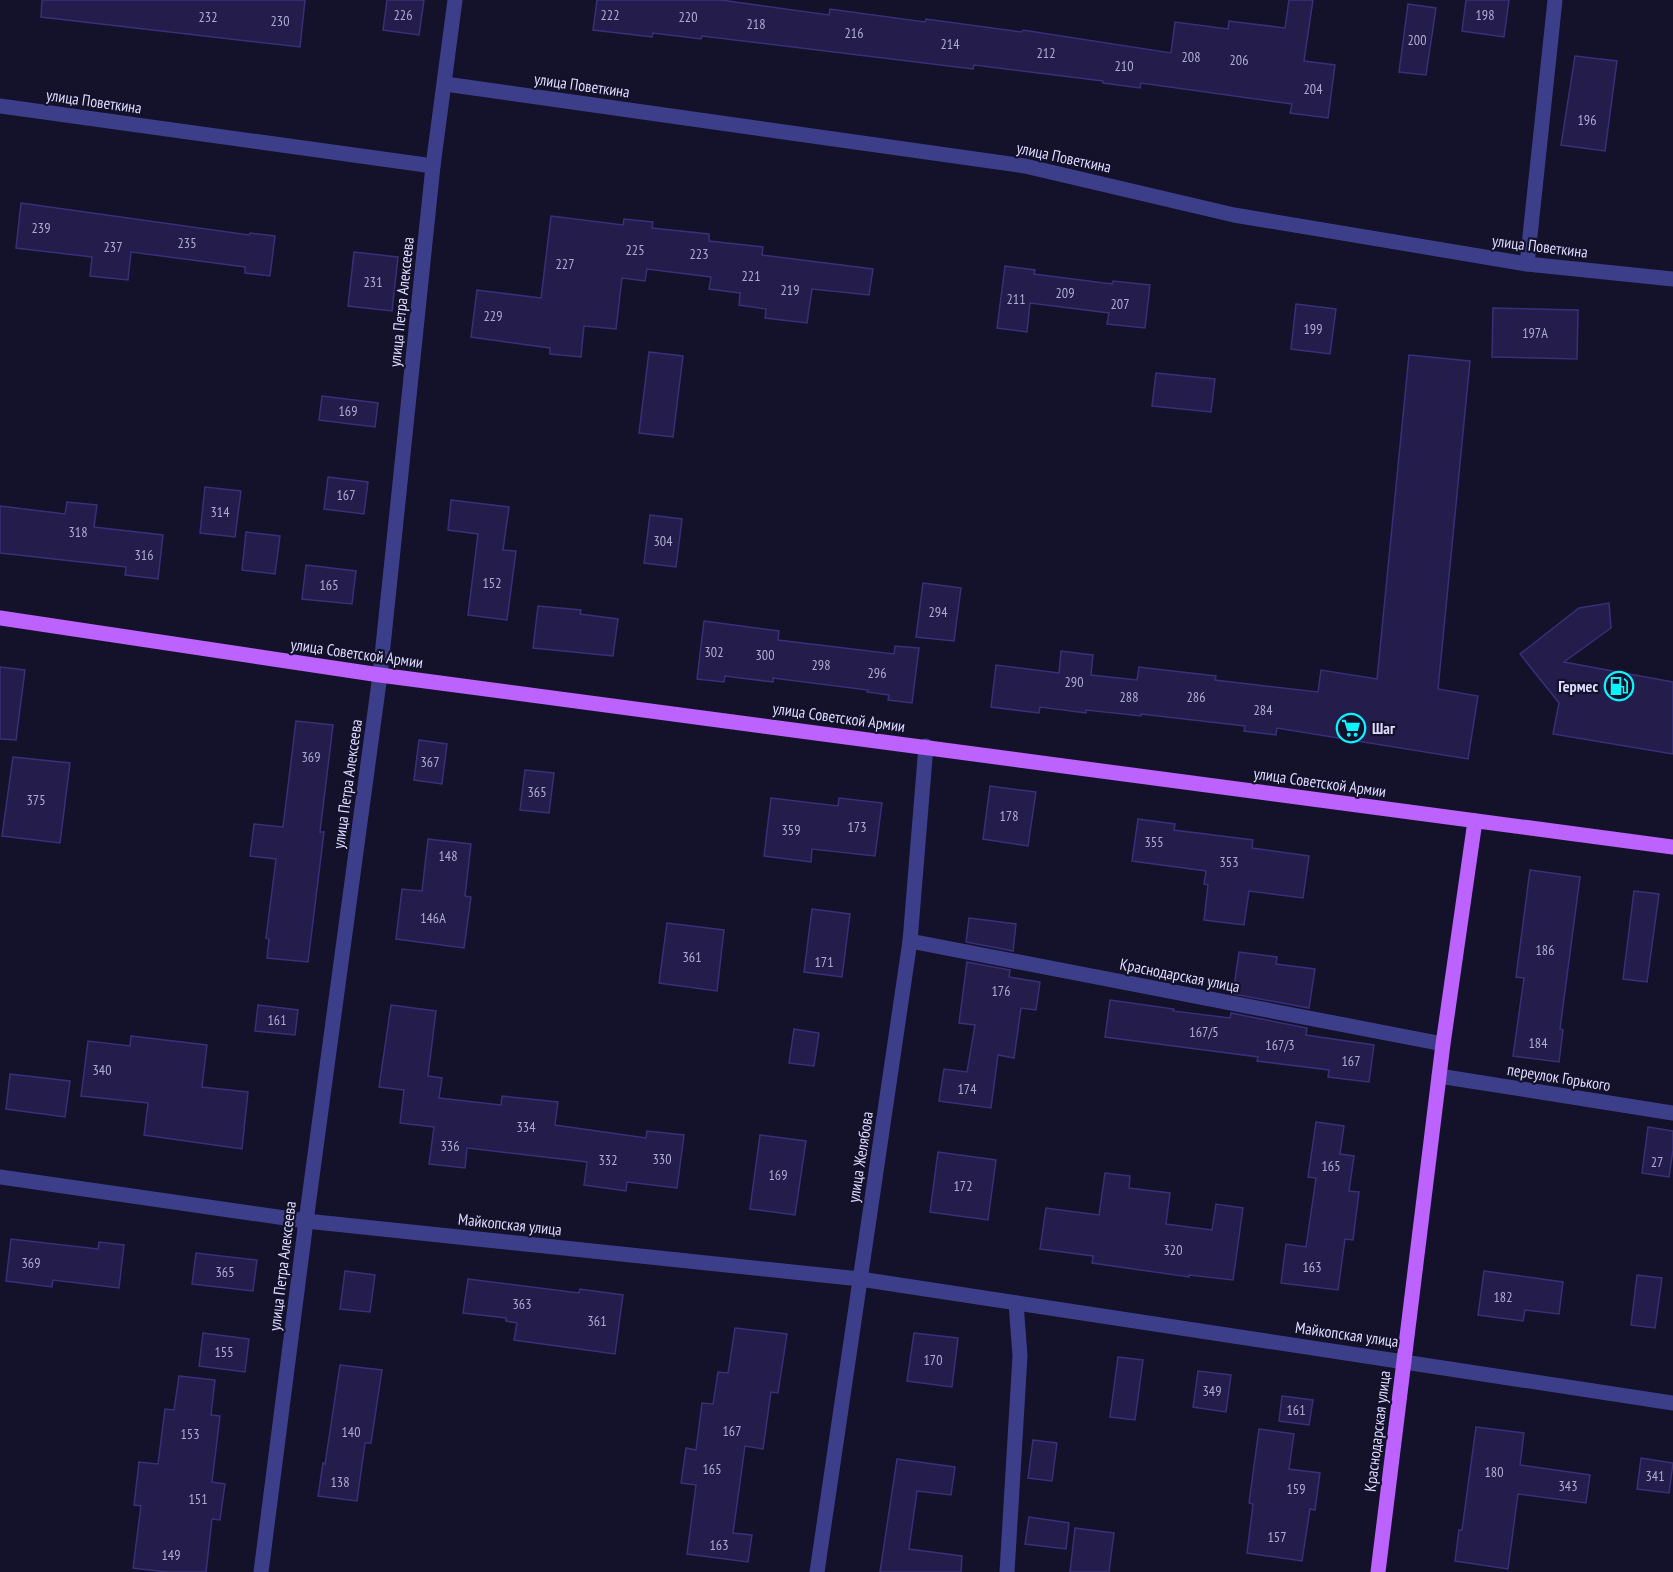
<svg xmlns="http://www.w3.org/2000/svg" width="1673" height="1572" viewBox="0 0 1673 1572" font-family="'PT Sans Narrow',sans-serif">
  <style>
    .building { fill: #241d4c; stroke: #392f78; stroke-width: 1.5 }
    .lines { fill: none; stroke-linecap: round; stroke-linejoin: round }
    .minor { stroke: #3c3e8a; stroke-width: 15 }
    .major { stroke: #bb62ff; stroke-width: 15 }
    .labels { text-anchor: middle; stroke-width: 4.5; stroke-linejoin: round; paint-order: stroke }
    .number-label { font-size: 14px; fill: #afacd2 }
    .street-label { font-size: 16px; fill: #dddbff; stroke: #14112b }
    .poi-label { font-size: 16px; font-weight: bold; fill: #dddbff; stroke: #14112b; text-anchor: end }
  </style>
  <rect width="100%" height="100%" fill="#14112b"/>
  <!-- building -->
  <g class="building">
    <polygon points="42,0 305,0 300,47 41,17"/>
    <polygon points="387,0 424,0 419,35 383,30"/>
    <polygon points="597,0 721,0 829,15 830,9 925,22 926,19 1022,32 1023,30 1171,53 1175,22 1228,29 1229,21 1285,28 1289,0 1313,0 1304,61 1335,65 1328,118 1290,113 1292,104 1141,83 1140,88 1103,83 1103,81 974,65 973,69 702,36 701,39 653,33 652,37 593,30"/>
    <polygon points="1466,0 1509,0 1504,37 1462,31"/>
    <polygon points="1408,4 1436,8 1426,75 1399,72"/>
    <polygon points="1575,56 1617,61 1605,151 1561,145"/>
    <polygon points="21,203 249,235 250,233 275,236 270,276 245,273 245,267 131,252 128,280 90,276 92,257 16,248"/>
    <polygon points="551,216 623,225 624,219 653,222 652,228 709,234 709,241 763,247 762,255 873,269 869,295 812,289 807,323 765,318 766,309 739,305 740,293 709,289 711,277 647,269 645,281 622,278 616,329 584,326 581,357 550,354 550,348 471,337 477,290 541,298"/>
    <polygon points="354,252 398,257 392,311 348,306"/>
    <polygon points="1005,266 1035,270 1034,274 1112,284 1113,281 1150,285 1145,328 1107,324 1109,313 1030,303 1027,332 997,328"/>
    <polygon points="1296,304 1336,309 1330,354 1291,349"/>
    <polygon points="1493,308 1578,310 1577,359 1492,357"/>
    <polygon points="649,352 683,356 673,437 639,433"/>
    <polygon points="1409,355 1470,361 1438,689 1478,696 1468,759 1277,728 1276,735 1244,731 1245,726 1141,714 1141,716 1086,710 1086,713 1040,707 1039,713 991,707 996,665 1059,673 1061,651 1093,655 1091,675 1137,680 1139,667 1216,676 1215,680 1318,692 1321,670 1377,679"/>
    <polygon points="1156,373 1215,379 1211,412 1152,406"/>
    <polygon points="322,396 378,403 375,427 319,420"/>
    <polygon points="328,477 368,482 364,514 324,509"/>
    <polygon points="205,487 241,491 235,537 200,533"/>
    <polygon points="451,500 509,507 503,550 516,551 507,620 468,615 478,534 448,530"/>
    <polygon points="67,502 97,505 94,527 163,535 158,579 125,575 126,567 0,553 0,506 65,514"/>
    <polygon points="650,515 682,519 676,567 644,563"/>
    <polygon points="246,532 280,536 275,574 242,570"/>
    <polygon points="306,565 356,571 352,604 302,599"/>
    <polygon points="923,583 961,588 954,641 916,637"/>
    <polygon points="1609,603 1611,628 1564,662 1673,682 1673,754 1553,734 1559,703 1520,654 1579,608"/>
    <polygon points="538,606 581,610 580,614 618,619 613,656 533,648"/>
    <polygon points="704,621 779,631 778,640 894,654 895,646 919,648 912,703 888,700 889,695 867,692 868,690 773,678 773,682 725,676 724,682 697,679"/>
    <polygon points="0,667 25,670 16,740 0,739"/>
    <polygon points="296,721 333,725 320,832 324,832 308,962 267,958 269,939 266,938 276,859 250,856 254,824 283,827"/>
    <polygon points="419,740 447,744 442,784 414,780"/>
    <polygon points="13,757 70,763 60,843 2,836"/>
    <polygon points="525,770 554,773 549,813 520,810"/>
    <polygon points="990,786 1036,792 1028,846 983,839"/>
    <polygon points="771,798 838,806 839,798 882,803 875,856 812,849 811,862 764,856"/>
    <polygon points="1138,819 1175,824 1174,830 1253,840 1252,848 1309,856 1303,898 1249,891 1244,925 1204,920 1208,885 1204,884 1206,871 1132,861"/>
    <polygon points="428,839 471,844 465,896 471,897 464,948 396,939 402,889 422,891"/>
    <polygon points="1530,870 1580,877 1560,1029 1563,1030 1559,1062 1513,1056 1524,978 1516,977"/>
    <polygon points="1634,891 1659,894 1647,982 1623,979"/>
    <polygon points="812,909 850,914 842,977 804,972"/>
    <polygon points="969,918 1016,924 1013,951 966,942"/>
    <polygon points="667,923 724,930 717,991 659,983"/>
    <polygon points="1239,952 1277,957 1276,964 1315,969 1309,1008 1233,994"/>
    <polygon points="967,962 1010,970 1009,977 1040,982 1036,1010 1021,1008 1014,1058 998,1055 991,1108 939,1101 944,1069 967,1072 975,1025 959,1023"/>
    <polygon points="1110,1000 1174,1009 1173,1011 1230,1018 1231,1013 1307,1028 1306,1035 1374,1045 1369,1082 1328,1077 1329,1070 1257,1061 1258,1057 1105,1037"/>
    <polygon points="258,1005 298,1010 295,1035 255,1031"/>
    <polygon points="391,1005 436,1011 428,1076 442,1078 439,1098 501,1105 502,1096 558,1102 555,1125 646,1138 647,1131 684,1135 677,1188 627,1182 626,1191 584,1185 587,1162 467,1148 465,1168 429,1164 434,1127 400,1123 404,1090 379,1087"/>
    <polygon points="794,1029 819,1033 814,1066 789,1063"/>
    <polygon points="131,1036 207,1045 202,1087 248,1092 242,1149 144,1135 148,1103 81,1096 88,1041 130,1046"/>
    <polygon points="10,1074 70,1081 65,1117 6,1109"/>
    <polygon points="1316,1122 1344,1126 1340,1154 1354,1156 1349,1191 1359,1192 1353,1240 1345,1239 1338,1290 1281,1283 1286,1244 1306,1247 1316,1178 1308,1177"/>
    <polygon points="1648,1127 1673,1131 1673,1150 1669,1177 1642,1173"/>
    <polygon points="760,1135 806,1141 795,1215 750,1209"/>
    <polygon points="938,1152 996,1160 988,1220 930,1212"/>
    <polygon points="1105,1173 1130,1176 1129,1188 1170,1193 1166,1224 1212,1230 1216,1204 1243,1208 1233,1280 1189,1275 1189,1277 1092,1263 1093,1256 1040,1249 1046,1208 1099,1215"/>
    <polygon points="11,1239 98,1249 99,1242 124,1245 119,1288 53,1280 52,1287 6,1281"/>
    <polygon points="196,1253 257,1260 253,1291 192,1284"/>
    <polygon points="345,1271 375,1275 370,1312 340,1309"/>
    <polygon points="1484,1271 1563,1282 1559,1314 1525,1310 1523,1321 1478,1315"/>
    <polygon points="1637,1275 1662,1278 1655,1328 1631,1325"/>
    <polygon points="468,1279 579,1293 580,1289 623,1295 615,1354 514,1340 517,1323 506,1321 506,1318 463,1313"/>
    <polygon points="735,1328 787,1334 778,1393 771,1392 763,1449 745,1446 733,1533 752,1535 748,1562 687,1554 696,1485 681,1483 686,1448 696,1450 702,1403 713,1404 718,1372 728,1373"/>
    <polygon points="203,1333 249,1339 245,1372 199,1366"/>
    <polygon points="914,1333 958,1338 952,1387 907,1381"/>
    <polygon points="1118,1357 1143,1360 1135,1420 1110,1417"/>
    <polygon points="340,1365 382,1370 371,1443 365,1443 357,1501 318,1496 323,1463 325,1464"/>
    <polygon points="1198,1371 1231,1375 1226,1412 1193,1407"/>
    <polygon points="179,1376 215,1380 211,1415 220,1416 212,1482 225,1484 220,1520 212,1519 206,1572 166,1572 133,1568 141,1506 134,1505 139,1462 158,1464 165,1409 174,1410"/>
    <polygon points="1282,1396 1313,1400 1309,1425 1279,1421"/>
    <polygon points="1476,1427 1524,1433 1520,1465 1590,1475 1586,1503 1518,1494 1508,1569 1455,1561 1459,1530 1462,1530"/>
    <polygon points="1259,1429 1294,1434 1289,1469 1320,1473 1315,1510 1310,1509 1302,1561 1247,1553 1253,1504 1249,1503"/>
    <polygon points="1033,1440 1057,1443 1052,1481 1028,1478"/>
    <polygon points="1641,1458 1673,1463 1669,1493 1637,1489"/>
    <polygon points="897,1459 955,1467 951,1495 917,1491 909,1549 962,1556 961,1572 880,1572"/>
    <polygon points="1029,1517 1069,1523 1066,1549 1025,1544"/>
    <polygon points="1075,1528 1114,1533 1109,1572 1070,1572"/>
  </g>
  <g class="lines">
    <!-- minor -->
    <g class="minor">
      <polyline points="445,84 1025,166 1234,215 1527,264 1673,279"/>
      <polyline points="0,106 433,166"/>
      <polyline points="1527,264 1555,0"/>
      <polyline points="910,941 1443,1044"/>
      <polyline points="1439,1076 1673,1113"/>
      <polyline points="0,1177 306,1221 860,1279 1673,1403"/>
      <polyline points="261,1572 306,1221 380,675 433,166 455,0"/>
      <polyline points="817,1572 910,941 926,746"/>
      <polyline points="1007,1572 1020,1356 1016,1303"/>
    </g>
    <!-- major -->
    <g class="major">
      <polyline points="0,618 380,675 1673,847"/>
      <polyline points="1378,1572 1443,1044 1475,821"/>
    </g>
  </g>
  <!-- icons -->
  <defs>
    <g id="fuel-ring" transform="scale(1.5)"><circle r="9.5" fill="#14112b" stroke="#07f5ff" stroke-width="1.5"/><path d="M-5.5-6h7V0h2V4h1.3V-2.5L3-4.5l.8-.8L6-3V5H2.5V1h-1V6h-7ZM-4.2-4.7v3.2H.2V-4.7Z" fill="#07f5ff"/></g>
    <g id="supermarket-ring" transform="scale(1.5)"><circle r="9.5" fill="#14112b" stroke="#07f5ff" stroke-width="1.5"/><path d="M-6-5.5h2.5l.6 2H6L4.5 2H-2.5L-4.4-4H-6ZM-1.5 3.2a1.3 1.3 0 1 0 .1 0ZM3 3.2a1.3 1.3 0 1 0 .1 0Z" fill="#07f5ff"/></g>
  </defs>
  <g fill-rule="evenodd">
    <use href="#fuel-ring" x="1619" y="686"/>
    <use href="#supermarket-ring" x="1351" y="728"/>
  </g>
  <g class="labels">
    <!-- number labels -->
    <g class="number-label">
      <text x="403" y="20">226</text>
      <text x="610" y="20">222</text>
      <text x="1485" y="20">198</text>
      <text x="208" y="22">232</text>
      <text x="688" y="22">220</text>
      <text x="280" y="26">230</text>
      <text x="756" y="29">218</text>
      <text x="854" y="38">216</text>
      <text x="1417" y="45">200</text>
      <text x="950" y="49">214</text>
      <text x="1046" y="58">212</text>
      <text x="1191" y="62">208</text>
      <text x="1239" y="65">206</text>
      <text x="1124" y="71">210</text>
      <text x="1313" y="94">204</text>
      <text x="1587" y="125">196</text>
      <text x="41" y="233">239</text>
      <text x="187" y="248">235</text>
      <text x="113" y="252">237</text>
      <text x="635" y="255">225</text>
      <text x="699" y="259">223</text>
      <text x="565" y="269">227</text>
      <text x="751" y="281">221</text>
      <text x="373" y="287">231</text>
      <text x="790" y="295">219</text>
      <text x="1065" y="298">209</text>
      <text x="1016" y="304">211</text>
      <text x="1120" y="309">207</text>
      <text x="493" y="321">229</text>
      <text x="1313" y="334">199</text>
      <text x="1535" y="338">197А</text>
      <text x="348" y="416">169</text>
      <text x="346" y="500">167</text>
      <text x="220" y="517">314</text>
      <text x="78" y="537">318</text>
      <text x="663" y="546">304</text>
      <text x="144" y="560">316</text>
      <text x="492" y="588">152</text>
      <text x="329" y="590">165</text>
      <text x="938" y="617">294</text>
      <text x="714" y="657">302</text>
      <text x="765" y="660">300</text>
      <text x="821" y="670">298</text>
      <text x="877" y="678">296</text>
      <text x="1074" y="687">290</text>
      <text x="1129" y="702">288</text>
      <text x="1196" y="702">286</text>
      <text x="1263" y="715">284</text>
      <text x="311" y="762">369</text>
      <text x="430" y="767">367</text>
      <text x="537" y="797">365</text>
      <text x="36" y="805">375</text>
      <text x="1009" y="821">178</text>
      <text x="857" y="832">173</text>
      <text x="791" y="835">359</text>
      <text x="1154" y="847">355</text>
      <text x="448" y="861">148</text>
      <text x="1229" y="867">353</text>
      <text x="433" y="923">146А</text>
      <text x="1545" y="955">186</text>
      <text x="692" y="962">361</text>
      <text x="824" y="967">171</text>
      <text x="1001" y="996">176</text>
      <text x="277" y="1025">161</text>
      <text x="1204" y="1037">167/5</text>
      <text x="1538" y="1048">184</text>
      <text x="1280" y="1050">167/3</text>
      <text x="1351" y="1066">167</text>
      <text x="102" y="1075">340</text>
      <text x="967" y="1094">174</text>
      <text x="526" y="1132">334</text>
      <text x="450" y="1151">336</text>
      <text x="662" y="1164">330</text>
      <text x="608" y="1165">332</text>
      <text x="1657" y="1167">27</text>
      <text x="1331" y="1171">165</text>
      <text x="778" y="1180">169</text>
      <text x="963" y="1191">172</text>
      <text x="1173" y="1255">320</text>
      <text x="31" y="1268">369</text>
      <text x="1312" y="1272">163</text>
      <text x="225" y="1277">365</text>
      <text x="1503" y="1302">182</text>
      <text x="522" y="1309">363</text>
      <text x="597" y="1326">361</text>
      <text x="224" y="1357">155</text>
      <text x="933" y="1365">170</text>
      <text x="1212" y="1396">349</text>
      <text x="1296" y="1415">161</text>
      <text x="732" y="1436">167</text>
      <text x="351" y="1437">140</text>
      <text x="190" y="1439">153</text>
      <text x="712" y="1474">165</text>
      <text x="1494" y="1477">180</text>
      <text x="1655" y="1481">341</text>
      <text x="340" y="1487">138</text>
      <text x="1568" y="1491">343</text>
      <text x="1296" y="1494">159</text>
      <text x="198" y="1504">151</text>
      <text x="1277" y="1542">157</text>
      <text x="719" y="1550">163</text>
      <text x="171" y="1560">149</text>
    </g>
    <!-- street labels -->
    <g class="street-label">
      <text transform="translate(582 85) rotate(8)" y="6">улица Поветкина</text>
      <text transform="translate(94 101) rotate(8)" y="6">улица Поветкина</text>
      <text transform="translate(1064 157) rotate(12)" y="6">улица Поветкина</text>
      <text transform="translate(1540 246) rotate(7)" y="6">улица Поветкина</text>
      <text transform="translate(401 302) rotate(-84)" y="6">улица Петра Алексеева</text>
      <text transform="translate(357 653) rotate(8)" y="6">улица Советской Армии</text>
      <text transform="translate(839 717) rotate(8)" y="6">улица Советской Армии</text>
      <text transform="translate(1320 782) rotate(8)" y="6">улица Советской Армии</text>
      <text transform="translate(347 784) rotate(-82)" y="6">улица Петра Алексеева</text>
      <text transform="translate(1180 975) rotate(11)" y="6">Краснодарская улица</text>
      <text transform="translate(1559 1077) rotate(9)" y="6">переулок Горького</text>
      <text transform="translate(860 1157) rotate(-81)" y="6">улица Желябова</text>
      <text transform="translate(510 1224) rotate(6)" y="6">Майкопская улица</text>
      <text transform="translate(282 1266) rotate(-83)" y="6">улица Петра Алексеева</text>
      <text transform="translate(1347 1334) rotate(8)" y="6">Майкопская улица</text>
      <text transform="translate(1377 1431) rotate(-83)" y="6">Краснодарская улица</text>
    </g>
    <!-- poi labels -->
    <g class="poi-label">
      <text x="1598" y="692">Гермес</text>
      <text x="1372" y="734" text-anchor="start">Шаг</text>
    </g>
  </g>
</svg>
